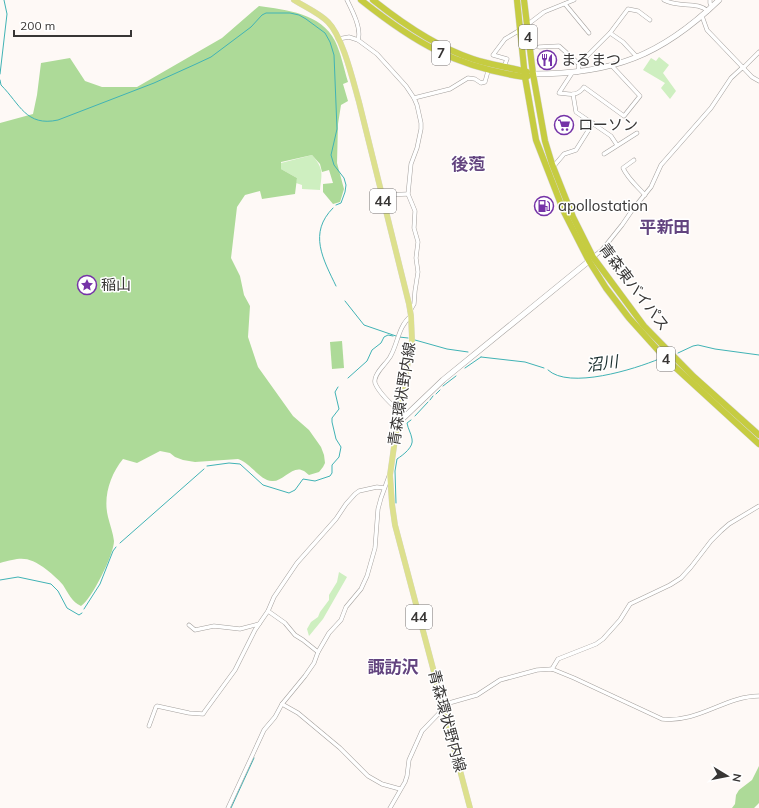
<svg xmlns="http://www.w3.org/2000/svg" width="759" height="808" viewBox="0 0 759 808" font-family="Mulish,'Noto Sans JP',sans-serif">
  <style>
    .green { fill: #ceefc0 }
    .forest { fill: #adda98 }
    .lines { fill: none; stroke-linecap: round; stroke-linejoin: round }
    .stream { stroke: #41b3b5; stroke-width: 1 }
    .street-casing { stroke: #a4a09d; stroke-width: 4.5 }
    .secondary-casing { stroke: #a4a09d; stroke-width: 6 }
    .primary-casing { stroke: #d7d7d7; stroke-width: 6 }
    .highway-casing { stroke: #d7d7d7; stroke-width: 7 }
    .street { stroke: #fff; stroke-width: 3.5 }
    .secondary { stroke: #fff; stroke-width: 5 }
    .primary { stroke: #dde08d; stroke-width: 5.5 }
    .highway { stroke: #c6cc41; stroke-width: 6 }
    .labels { text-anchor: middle; stroke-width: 3; stroke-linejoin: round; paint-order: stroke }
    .shield { fill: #fff; stroke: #747272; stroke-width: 1 }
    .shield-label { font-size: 14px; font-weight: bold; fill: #383635 }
    .poi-label { font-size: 15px; fill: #383635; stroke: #fff; text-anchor: start }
    .street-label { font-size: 15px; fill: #383635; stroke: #fff }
    .water-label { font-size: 16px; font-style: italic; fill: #1b2f2f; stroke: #fff }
    .quarter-label { font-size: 17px; font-weight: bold; fill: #63447f; stroke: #fff }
  </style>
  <rect width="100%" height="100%" fill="#fef9f6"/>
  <!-- green -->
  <g class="green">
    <polygon points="659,57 669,65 663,73 676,91 670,99 661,88 665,83 643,70 651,58 656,61"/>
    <path d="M 312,155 C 324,169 322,173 320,190 L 302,189 L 302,185 L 296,183 L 297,178 L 281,169 L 281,163 Z"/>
    <polygon points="339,572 347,577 323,619 309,636 307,629 311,622 318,617 320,612 329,600 329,595 337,582"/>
  </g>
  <!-- forest -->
  <g class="forest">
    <path d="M 259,6 C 286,10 321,13 335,41 C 341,53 344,69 348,82 L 343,84 L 348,101 L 341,105 L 338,124 L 337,163 L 344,189 L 340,202 L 333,204 L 323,192 L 323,184 L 333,183 L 329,170 L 322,172 L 320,164 L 312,155 L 281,162 L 281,169 L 297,178 L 295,194 L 262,199 L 260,191 L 245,195 L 237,207 L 231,258 L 240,276 L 244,295 L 250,306 L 248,337 L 258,367 L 293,416 L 309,430 L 321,447 L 324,455 L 325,463 L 323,467 L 319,472 L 309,475 C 307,474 306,472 304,471 C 293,464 283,482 272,481 C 259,480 251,463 238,459 L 195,462 L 183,460 L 175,457 L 170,453 L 160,451 L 137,463 L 123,459 C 110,475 103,497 108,517 C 110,525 113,533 114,541 C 114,554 92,599 81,606 C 72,602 68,593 63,585 C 58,579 53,575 47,570 C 28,556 22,557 0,563 L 0,123 L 33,114 L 37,95 L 41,63 L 70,58 L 85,81 L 102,87 L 137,87 L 222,38 Z"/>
    <polygon points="342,341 344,368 332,369 330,342"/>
    <polygon points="759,766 759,803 754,808 732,808 735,804 736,795 739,790 752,780"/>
  </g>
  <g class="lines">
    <!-- stream -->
    <g class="stream">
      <polyline points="0,74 7,14 4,0"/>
      <path d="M 0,80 L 1,85 C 20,104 26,127 58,120 L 154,83 L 196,64 L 211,57 L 251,27 L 262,15 L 266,13 L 290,13 L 299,15 L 306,19 L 325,33 L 330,42 L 334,55 L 337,129 L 331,155 L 334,165 L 344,178 L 346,185 L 345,192 L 341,203 L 336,205"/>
      <path d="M 333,208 C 308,233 323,259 336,286"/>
      <polyline points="345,301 364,325 396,336"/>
      <polyline points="399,337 408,338"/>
      <polyline points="415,340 447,349 468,352"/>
      <polyline points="678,353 693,346 698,345 715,349 759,355"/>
      <polyline points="481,357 525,362 544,368"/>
      <polyline points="465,368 481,357"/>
      <path d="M 548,370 C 569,390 635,369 659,359"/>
      <polyline points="348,378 367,361 372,350 381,343 384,337 388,335 393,336"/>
      <polyline points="443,386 456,376"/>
      <polyline points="436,394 440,390"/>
      <polyline points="430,400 433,396"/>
      <polyline points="415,416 428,402"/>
      <polyline points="207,466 229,463 240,464 263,485 289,493 295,490 303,479 315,481 330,476 332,473 332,465 339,457 341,447 336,439 332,422 332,418 339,409 335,392 338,387"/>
      <path d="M 396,503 L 395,471 L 397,459 C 403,455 414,447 412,439 C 411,433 408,429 407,423 L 411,420"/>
      <polyline points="120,543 204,469"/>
      <polyline points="0,580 18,577 51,584 58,591 67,608 79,615 82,613"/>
      <polyline points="84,609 100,584 113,551 116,547"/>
      <polyline points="231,808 254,758"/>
    </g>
    <!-- street casing -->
    <g class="street-casing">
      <g id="street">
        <path d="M 347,0 C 352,10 362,29 358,40"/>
        <path d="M 664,0 C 678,8 697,1 708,11"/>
        <polyline points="710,0 710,3 712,7"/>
        <polyline points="565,4 589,33"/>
        <polyline points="702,16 707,30 752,77 759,81"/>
        <polyline points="527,25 544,12 574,0"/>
        <polyline points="610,33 623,42 637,57"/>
        <polyline points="338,39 349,37 358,40 377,54 406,86 414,98 417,105 421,123 421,129 417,148 411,164 408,194 415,211 414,228 418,242 416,258 418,272 415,291 414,304 410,311"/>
        <polyline points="539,47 559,46 579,64"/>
        <polyline points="504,67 507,59 493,55 505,39 520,30"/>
        <polyline points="743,68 759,52"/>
        <polyline points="578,72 579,64 610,33 628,9 638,11 650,20"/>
        <path d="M 572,73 L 559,93 C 570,94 577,97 584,87 L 624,116 L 640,96 L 612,66"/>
        <polyline points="573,94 576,112 611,136 617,145"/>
        <polyline points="414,98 450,89 468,78 475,79 481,83 485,82 488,71"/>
        <polyline points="604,154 637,133"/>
        <path d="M 634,160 L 623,168 C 628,179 637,186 645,195"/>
        <polyline points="553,167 564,154 576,150 593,123"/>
        <polyline points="382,195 408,194"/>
        <polyline points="592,258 602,250 622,225 633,209 651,187 661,165 711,108 731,78 743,67"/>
        <path d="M 399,411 C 391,404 379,393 375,383 C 373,374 386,364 390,357 C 398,344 398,326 411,316"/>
        <polyline points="268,611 285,623 295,635 303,640 318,652"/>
        <polyline points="189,625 195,630 214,626 240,629 259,624"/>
        <polyline points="552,669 558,659 596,644 603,639 620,620 630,604 670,585 681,578 691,567 711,541 721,531 729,524 759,506"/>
        <polyline points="282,704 298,713 340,748 368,776 382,784 400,789"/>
        <polyline points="149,726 156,707 157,706 189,713 203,714 205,711 235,670 255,630 268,611 274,597 297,563 336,519 346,504 355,494 359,491 377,487 384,488"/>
        <polyline points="228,808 264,730 275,717 282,704 305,676 314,663 318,652 329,633 341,620 346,607 361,589 367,576 375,548 378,509 381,498 389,476"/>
        <path d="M 390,808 L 405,782 L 407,776 L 409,760 L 422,731 L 449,703 L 477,695 L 500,680 L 537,670 L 552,669 L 574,678 L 662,719 C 699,723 725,696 759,696"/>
      </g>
    </g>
    <!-- secondary casing -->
    <g class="secondary-casing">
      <g id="secondary">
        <path d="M 533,74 C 613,74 661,56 719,0"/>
        <polyline points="397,424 443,380 589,261"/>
      </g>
    </g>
    <!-- primary casing -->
    <g class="primary-casing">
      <path id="primary" d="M 294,0 C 305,7 319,13 328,22 C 343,37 353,81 359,102 L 409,304 L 411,316 L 412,340 L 399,411 L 390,475 L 392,504 L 395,525 L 470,808"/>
    </g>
    <!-- highway casing -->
    <g class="highway-casing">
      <g id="highway">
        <path d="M 361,0 C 415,43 456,67 525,77 L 528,76"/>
        <path d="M 373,0 C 403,24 436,47 473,59 C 490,65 509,67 527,72"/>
        <polyline points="517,0 525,77 536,140 564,212 589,261 606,288 629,318 665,358 759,444"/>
        <polyline points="524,0 533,74 545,141 552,164 573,217 593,257 644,326 693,376 759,435"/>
      </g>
    </g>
    <!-- street -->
    <use href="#street" class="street"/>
    <!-- secondary -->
    <use href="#secondary" class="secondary"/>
    <!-- primary -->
    <use href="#primary" class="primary"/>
    <!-- highway -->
    <use href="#highway" class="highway"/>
  </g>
  <!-- icons -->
  <defs>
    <g id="restaurant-ring" transform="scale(1)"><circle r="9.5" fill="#fff" stroke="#7533a7" stroke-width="1.5"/><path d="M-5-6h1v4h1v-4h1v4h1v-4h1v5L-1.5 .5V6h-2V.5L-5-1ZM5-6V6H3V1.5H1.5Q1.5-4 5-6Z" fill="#7533a7"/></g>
    <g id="supermarket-ring" transform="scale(1)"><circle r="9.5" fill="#fff" stroke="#7533a7" stroke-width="1.5"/><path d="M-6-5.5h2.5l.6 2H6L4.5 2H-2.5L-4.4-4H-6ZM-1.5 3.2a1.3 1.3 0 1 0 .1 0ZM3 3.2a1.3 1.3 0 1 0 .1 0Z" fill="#7533a7"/></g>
    <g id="fuel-ring" transform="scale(1)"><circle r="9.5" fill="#fff" stroke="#7533a7" stroke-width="1.5"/><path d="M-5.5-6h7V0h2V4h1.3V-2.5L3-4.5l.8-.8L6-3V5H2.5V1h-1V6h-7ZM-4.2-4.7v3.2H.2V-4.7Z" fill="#7533a7"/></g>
    <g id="sight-ring" transform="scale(1)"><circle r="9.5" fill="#fff" stroke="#7533a7" stroke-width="1.5"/><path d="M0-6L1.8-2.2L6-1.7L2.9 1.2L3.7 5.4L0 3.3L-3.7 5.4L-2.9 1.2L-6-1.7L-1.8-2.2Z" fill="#7533a7"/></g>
  </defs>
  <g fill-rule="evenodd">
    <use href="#restaurant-ring" x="547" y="60"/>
    <use href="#supermarket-ring" x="564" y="125"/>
    <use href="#fuel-ring" x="544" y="206"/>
    <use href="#sight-ring" x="87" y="285"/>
  </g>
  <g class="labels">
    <!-- shield labels -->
    <g class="shield">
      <rect x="519" y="25" width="18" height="24" rx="3"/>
      <rect x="432" y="41" width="18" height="24" rx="3"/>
      <rect x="370" y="189" width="26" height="24" rx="3"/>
      <rect x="657" y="347" width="18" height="24" rx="3"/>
      <rect x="406" y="605" width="26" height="24" rx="3"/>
    </g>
    <g class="shield-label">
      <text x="528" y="42">4</text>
      <text x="441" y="58">7</text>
      <text x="383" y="206">44</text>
      <text x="666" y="364">4</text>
      <text x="419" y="622">44</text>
    </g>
    <!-- poi labels -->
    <g class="poi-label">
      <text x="561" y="65">まるまつ</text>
      <text x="578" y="130">ローソン</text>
      <text x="558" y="211">apollostation</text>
      <text x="101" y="290">稲山</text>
    </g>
    <!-- street labels -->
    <g class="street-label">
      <text transform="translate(634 287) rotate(53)" y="5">青森東バイパス</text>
      <text transform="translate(402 394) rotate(-81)" y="5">青森環状野内線</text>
      <text transform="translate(447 721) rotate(75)" y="5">青森環状野内線</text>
    </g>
    <!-- water labels -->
    <g class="water-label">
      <text transform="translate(602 363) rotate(-8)" y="6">沼川</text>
    </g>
    <!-- quarter labels -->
    <g class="quarter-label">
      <text x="468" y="170">後萢</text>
      <text x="665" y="233">平新田</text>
      <text x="393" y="673">諏訪沢</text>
    </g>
  </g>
  <!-- north arrow -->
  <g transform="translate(727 776) rotate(100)" stroke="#ffffff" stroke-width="3" paint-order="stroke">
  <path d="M0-3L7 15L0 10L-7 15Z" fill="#383635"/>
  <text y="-6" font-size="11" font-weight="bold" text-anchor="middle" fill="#383635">N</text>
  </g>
  <!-- scale -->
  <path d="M14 30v6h117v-6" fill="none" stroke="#383635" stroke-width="2"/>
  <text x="20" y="30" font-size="12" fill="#383635" stroke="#ffffff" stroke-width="3" paint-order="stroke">200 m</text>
</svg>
